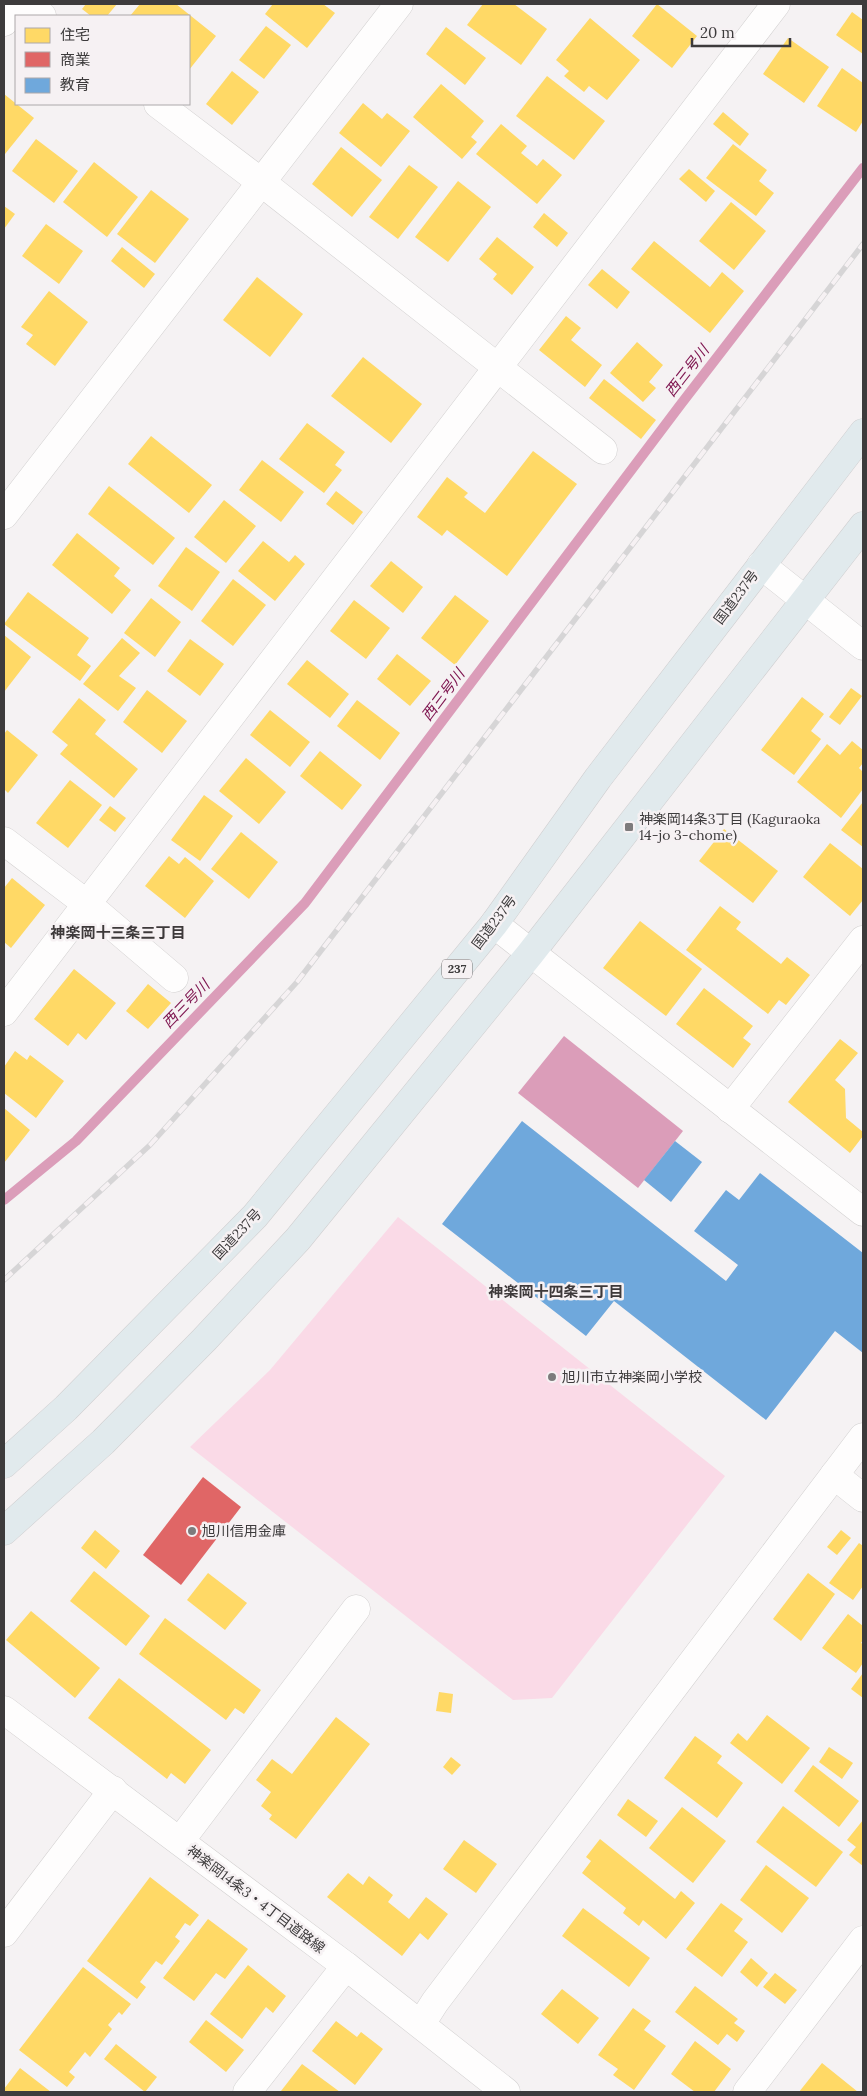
<svg xmlns="http://www.w3.org/2000/svg" width="867" height="2096" viewBox="0 0 867 2096" font-family="Lora,'Noto Sans JP',serif">
  <style>
    .green { fill: #fadae7 }
    .water { fill: #db9db9 }
    .homes { fill: #ffd966 }
    .shops { fill: #e06666 }
    .schools { fill: #6fa8dc }
    .lines { fill: none; stroke-linecap: round; stroke-linejoin: round }
    .stream { stroke: #db9db9; stroke-width: 10 }
    .street-casing { stroke: #d2d0d0; stroke-width: 29 }
    .highway-casing { stroke: #d0cfd0; stroke-width: 29 }
    .street { stroke: #fefdfd; stroke-width: 28 }
    .highway { stroke: #e1eaed; stroke-width: 28 }
    .rail-casing { stroke: #d6d5d6; stroke-width: 5.5 }
    .rail { stroke: #f6f1f3; stroke-width: 4; stroke-dasharray: 11; stroke-linecap: butt }
    .poi-dot { fill: #7d7b7c; stroke: #f6f1f3; stroke-width: 2 }
    .labels { text-anchor: middle; stroke-width: 5; stroke-linejoin: round; paint-order: stroke }
    .shield { fill: #f6f1f3; stroke: #747273; stroke-width: 1 }
    .shield-label { font-size: 12px; font-weight: bold; fill: #3d3b3c }
    .street-label { font-size: 14px; fill: #3d3b3c; stroke: #f6f1f3 }
    .poi-label { font-size: 14px; fill: #3d3b3c; stroke: #f6f1f3; text-anchor: start }
    .water-label { font-size: 15px; font-style: italic; fill: #7d134e; stroke: #f6f1f3 }
    .neighbourhood-label { font-size: 15px; font-weight: bold; fill: #3d393a; stroke: #f6f1f3 }
  </style>
  <rect width="100%" height="100%" fill="#f5f2f3"/>
  <!-- green -->
  <polygon class="green" points="398,1217 725,1476 552,1698 513,1700 190,1447 270,1370"/>
  <!-- water -->
  <polygon class="water" points="564,1036 683,1131 638,1188 518,1093"/>
  <!-- homes -->
  <g class="homes">
    <polygon points="86,4 117,4 107,16 91,16 82,9"/>
    <polygon points="140,4 176,4 216,36 189,70 189,16 130,16"/>
    <polygon points="273,4 323,4 335,13 307,48 265,14"/>
    <polygon points="483,4 514,4 547,29 521,65 467,25"/>
    <polygon points="657,4 697,36 672,68 632,36"/>
    <polygon points="852,12 863,20 863,54 836,35"/>
    <polygon points="590,18 640,60 607,100 589,86 584,92 564,76 569,71 556,60"/>
    <polygon points="266,26 291,45 264,79 239,60"/>
    <polygon points="446,27 486,58 465,85 426,54"/>
    <polygon points="788,38 829,67 804,103 763,74"/>
    <polygon points="842,68 863,83 863,121 856,132 817,106"/>
    <polygon points="232,71 259,92 232,125 206,104"/>
    <polygon points="547,76 605,121 574,160 516,116"/>
    <polygon points="441,84 484,121 471,137 477,142 462,159 413,117"/>
    <polygon points="4,94 34,118 5,154 4,153"/>
    <polygon points="363,103 382,119 387,113 410,131 381,167 339,133"/>
    <polygon points="723,112 749,134 740,146 713,124"/>
    <polygon points="501,124 527,146 521,153 537,166 543,159 562,175 537,204 476,154"/>
    <polygon points="36,139 78,171 54,203 12,171"/>
    <polygon points="733,144 767,170 759,181 774,193 756,216 706,178"/>
    <polygon points="341,147 382,180 352,217 312,184"/>
    <polygon points="94,162 138,197 107,237 63,202"/>
    <polygon points="409,165 438,187 398,239 369,217"/>
    <polygon points="689,169 715,191 706,202 679,179"/>
    <polygon points="458,181 491,207 448,262 415,237"/>
    <polygon points="151,190 189,219 155,263 117,234"/>
    <polygon points="731,202 766,231 734,270 699,241"/>
    <polygon points="4,206 15,214 4,229"/>
    <polygon points="544,213 568,233 557,247 533,227"/>
    <polygon points="46,224 83,251 59,284 22,256"/>
    <polygon points="497,237 534,267 512,295 493,279 497,274 479,259"/>
    <polygon points="654,241 710,287 722,272 744,291 710,333 631,269"/>
    <polygon points="122,247 155,274 144,288 111,261"/>
    <polygon points="602,269 630,292 617,309 588,285"/>
    <polygon points="257,277 303,314 270,357 223,320"/>
    <polygon points="49,291 88,322 55,366 26,344 33,335 21,327"/>
    <polygon points="566,316 581,328 571,340 602,365 585,387 539,350"/>
    <polygon points="637,342 663,365 649,382 656,388 643,402 610,373"/>
    <polygon points="363,357 422,404 391,443 331,396"/>
    <polygon points="604,379 656,420 641,439 589,398"/>
    <polygon points="307,423 345,452 335,465 342,470 324,493 279,459"/>
    <polygon points="151,436 212,485 189,513 128,464"/>
    <polygon points="533,451 577,484 507,576 447,530 442,536 417,517 447,477 468,493 464,497 485,513"/>
    <polygon points="262,460 304,492 281,522 239,490"/>
    <polygon points="109,486 175,538 153,565 88,514"/>
    <polygon points="336,491 363,512 353,525 326,504"/>
    <polygon points="224,500 256,526 226,563 194,537"/>
    <polygon points="77,533 120,568 114,576 131,590 112,614 52,565"/>
    <polygon points="263,541 289,562 295,555 305,564 275,601 238,571"/>
    <polygon points="186,547 220,572 192,611 158,586"/>
    <polygon points="391,561 423,587 403,613 370,586"/>
    <polygon points="233,579 266,605 233,646 201,621"/>
    <polygon points="28,592 89,638 77,655 91,666 80,681 4,624"/>
    <polygon points="455,595 489,621 455,665 421,638"/>
    <polygon points="151,598 181,622 155,657 124,633"/>
    <polygon points="354,600 390,628 366,659 330,631"/>
    <polygon points="4,635 31,657 4,692"/>
    <polygon points="122,638 140,653 119,676 136,688 118,711 83,684"/>
    <polygon points="190,639 224,664 200,696 167,671"/>
    <polygon points="397,654 431,681 410,706 377,679"/>
    <polygon points="307,660 349,694 330,718 287,684"/>
    <polygon points="851,688 862,696 840,725 829,717"/>
    <polygon points="147,690 187,721 162,753 123,722"/>
    <polygon points="802,697 824,714 811,731 821,739 794,775 761,750"/>
    <polygon points="79,698 106,720 95,734 138,769 114,798 60,754 68,745 52,732"/>
    <polygon points="357,700 400,733 380,760 337,726"/>
    <polygon points="270,710 310,742 290,767 250,735"/>
    <polygon points="7,730 38,755 8,793 4,789 4,734"/>
    <polygon points="852,741 863,750 863,763 859,768 863,772 863,789 841,818 797,782 827,744 840,755"/>
    <polygon points="320,751 362,785 342,810 300,776"/>
    <polygon points="246,758 286,792 259,824 219,791"/>
    <polygon points="70,780 102,805 68,848 36,823"/>
    <polygon points="204,795 233,816 200,861 171,840"/>
    <polygon points="863,802 863,847 841,830"/>
    <polygon points="110,806 126,818 115,832 99,820"/>
    <polygon points="724,829 778,871 753,903 699,861"/>
    <polygon points="241,832 278,862 249,899 211,869"/>
    <polygon points="830,843 863,869 863,900 850,916 803,877"/>
    <polygon points="169,856 179,864 185,857 214,881 185,918 145,886"/>
    <polygon points="12,878 45,905 11,948 4,942 4,888"/>
    <polygon points="720,906 741,922 736,929 781,964 787,957 810,975 786,1005 779,1000 768,1014 686,950"/>
    <polygon points="640,921 702,969 666,1016 603,968"/>
    <polygon points="74,969 116,1003 86,1040 78,1033 68,1046 34,1019"/>
    <polygon points="148,984 171,1003 148,1029 126,1011"/>
    <polygon points="704,988 753,1026 743,1038 751,1044 733,1068 676,1024"/>
    <polygon points="840,1039 858,1053 835,1080 845,1089 846,1118 863,1132 863,1136 850,1153 788,1102"/>
    <polygon points="15,1051 27,1060 30,1055 64,1081 36,1118 4,1093 5,1081 4,1067"/>
    <polygon points="4,1108 30,1130 4,1163"/>
    <polygon points="95,1530 120,1551 106,1569 81,1548"/>
    <polygon points="841,1530 851,1538 837,1555 827,1547"/>
    <polygon points="859,1543 863,1546 863,1586 853,1600 829,1583"/>
    <polygon points="94,1571 150,1616 126,1646 70,1601"/>
    <polygon points="208,1573 247,1603 225,1630 187,1600"/>
    <polygon points="808,1573 835,1594 801,1641 773,1619"/>
    <polygon points="31,1611 100,1668 75,1698 6,1640"/>
    <polygon points="848,1614 863,1626 863,1640 861,1643 863,1644 863,1663 856,1673 822,1648"/>
    <polygon points="165,1618 261,1690 244,1714 235,1708 226,1720 139,1654"/>
    <polygon points="863,1673 863,1698 851,1689"/>
    <polygon points="119,1678 211,1750 185,1784 171,1773 167,1779 88,1718"/>
    <polygon points="439,1692 453,1694 451,1713 436,1711"/>
    <polygon points="767,1715 810,1748 782,1784 730,1743 738,1733 747,1741"/>
    <polygon points="336,1717 370,1744 296,1839 269,1819 272,1815 261,1806 271,1792 256,1780 272,1759 292,1774"/>
    <polygon points="695,1736 722,1756 717,1763 743,1783 717,1818 664,1778"/>
    <polygon points="829,1747 853,1763 842,1779 819,1762"/>
    <polygon points="451,1757 461,1765 452,1775 443,1767"/>
    <polygon points="813,1765 859,1801 839,1827 794,1791"/>
    <polygon points="628,1799 658,1821 646,1837 617,1815"/>
    <polygon points="783,1806 843,1852 816,1887 756,1842"/>
    <polygon points="682,1807 726,1841 693,1883 649,1848"/>
    <polygon points="863,1820 863,1866 849,1855 856,1847 847,1840"/>
    <polygon points="600,1839 675,1899 681,1891 695,1903 666,1939 643,1920 639,1926 623,1913 626,1908 582,1873 591,1861 586,1857"/>
    <polygon points="464,1840 497,1864 476,1893 443,1869"/>
    <polygon points="766,1865 809,1898 782,1933 740,1900"/>
    <polygon points="348,1873 363,1885 369,1876 393,1895 388,1902 409,1919 426,1897 448,1914 428,1940 420,1933 402,1956 327,1897"/>
    <polygon points="150,1877 199,1915 190,1926 185,1923 175,1937 180,1941 162,1965 156,1961 140,1982 146,1987 137,1999 87,1961"/>
    <polygon points="721,1903 743,1919 734,1931 748,1942 722,1977 686,1949"/>
    <polygon points="583,1908 650,1958 629,1987 562,1936"/>
    <polygon points="208,1919 248,1949 225,1979 216,1973 194,2001 163,1978"/>
    <polygon points="751,1958 768,1973 757,1987 740,1972"/>
    <polygon points="248,1965 286,1996 273,2013 266,2007 242,2039 210,2014"/>
    <polygon points="83,1967 131,2004 122,2015 119,2012 108,2025 112,2029 90,2057 85,2052 69,2072 75,2077 67,2087 19,2050"/>
    <polygon points="775,1973 797,1990 785,2004 763,1987"/>
    <polygon points="695,1986 738,2019 734,2023 745,2031 737,2042 727,2034 718,2045 675,2012"/>
    <polygon points="562,1989 599,2018 578,2044 541,2014"/>
    <polygon points="633,2008 651,2021 644,2030 666,2046 634,2090 613,2075 618,2069 598,2055"/>
    <polygon points="206,2020 244,2050 226,2072 189,2042"/>
    <polygon points="336,2021 357,2037 361,2032 383,2049 355,2085 312,2051"/>
    <polygon points="695,2041 731,2069 714,2092 695,2092 671,2074"/>
    <polygon points="116,2044 157,2077 145,2092 104,2059"/>
    <polygon points="822,2063 858,2092 799,2092"/>
    <polygon points="302,2064 340,2092 281,2091"/>
    <polygon points="20,2068 51,2092 4,2092 4,2089"/>
  </g>
  <!-- shops -->
  <polygon class="shops" points="203,1477 241,1507 181,1585 143,1555"/>
  <!-- schools -->
  <g class="schools">
    <polygon points="522,1121 726,1281 738,1265 694,1231 726,1190 739,1200 760,1173 863,1253 863,1353 835,1331 766,1420 614,1301 586,1336 442,1224"/>
    <polygon points="675,1141 702,1162 671,1202 644,1180"/>
  </g>
  <g class="lines">
    <!-- stream -->
    <polyline class="stream" points="4,1200 76,1141 305,903 681,404 863,168"/>
    <!-- street casing -->
    <g class="street-casing">
      <g id="street">
        <polyline points="25,4 42,16"/>
        <polyline points="4,22 18,4"/>
        <polyline points="158,104 261,182 603,450"/>
        <polyline points="4,515 399,4"/>
        <polyline points="761,565 863,646"/>
        <polyline points="4,841 87,904 174,978"/>
        <polyline points="494,924 863,1212"/>
        <polyline points="4,1012 776,4"/>
        <polyline points="730,1109 863,940"/>
        <polyline points="834,1475 863,1498"/>
        <polyline points="4,1710 346,1966 506,2092"/>
        <polyline points="180,1841 356,1609"/>
        <polyline points="4,1933 113,1790"/>
        <polyline points="421,2024 435,2002 863,1437"/>
        <polyline points="247,2092 346,1966"/>
        <polyline points="747,2092 863,1940"/>
      </g>
    </g>
    <!-- highway casing -->
    <g class="highway-casing">
      <g id="highway">
        <polyline points="4,1464 66,1408 255,1216 494,924 598,778 863,433"/>
        <polyline points="4,1531 103,1442 204,1340 298,1239 530,954 863,526"/>
      </g>
    </g>
    <!-- street -->
    <use href="#street" class="street"/>
    <!-- highway -->
    <use href="#highway" class="highway"/>
    <!-- rail casing -->
    <g class="rail-casing">
      <polyline id="rail" points="4,1280 150,1145 297,982 863,244"/>
    </g>
    <!-- rail -->
    <use href="#rail" class="rail"/>
  </g>
  <!-- markers -->
  <g class="poi-dot">
    <rect x="624" y="822" width="10" height="10" rx="2.5"/>
    <circle cx="552" cy="1377" r="5"/>
    <circle cx="192" cy="1531" r="5"/>
  </g>
  <g class="labels">
    <!-- shield labels -->
    <rect class="shield" x="442" y="959.5" width="30" height="19" rx="4"/>
    <g class="shield-label">
      <text x="457" y="973">237</text>
    </g>
    <!-- street labels -->
    <g class="street-label">
      <text transform="translate(736 597) rotate(-53)" y="5">国道237号</text>
      <text transform="translate(494 922) rotate(-53)" y="5">国道237号</text>
      <text transform="translate(237 1234) rotate(-47)" y="5">国道237号</text>
      <text transform="translate(256 1899) rotate(37)" y="5">神楽岡14条3・4丁目道路線</text>
    </g>
    <!-- poi labels -->
    <g class="poi-label">
      <text x="639" y="824">神楽岡14条3丁目 (Kaguraoka<tspan x="639" dy="16">14-jo 3-chome)</tspan></text>
      <text x="562" y="1382">旭川市立神楽岡小学校</text>
      <text x="202" y="1536">旭川信用金庫</text>
    </g>
    <!-- water labels -->
    <g class="water-label">
      <text transform="translate(687 371) rotate(-52)" y="5">西三号川</text>
      <text transform="translate(443 695) rotate(-53)" y="5">西三号川</text>
      <text transform="translate(186 1004) rotate(-46)" y="5">西三号川</text>
    </g>
    <!-- neighbourhood labels -->
    <g class="neighbourhood-label">
      <text x="118" y="938">神楽岡十三条三丁目</text>
      <text x="556" y="1297">神楽岡十四条三丁目</text>
    </g>
  </g>
  <!-- border -->
  <rect width="867" height="2096" fill="none" stroke="#3d3b3c" stroke-width="10"/>
  <!-- legend -->
  <rect x="15" y="15" width="175" height="90" fill="#f6f1f3" stroke="#aca8aa"/>
  <rect x="25" y="28" width="25" height="15" fill="#ffd966" stroke="#aca8aa"/>
  <text x="60" y="40" font-size="15" fill="#3d3b3c">住宅</text>
  <rect x="25" y="52" width="25" height="15" fill="#e06666" stroke="#aca8aa"/>
  <text x="60" y="65" font-size="15" fill="#3d3b3c">商業</text>
  <rect x="25" y="78" width="25" height="15" fill="#6fa8dc" stroke="#aca8aa"/>
  <text x="60" y="90" font-size="15" fill="#3d3b3c">教育</text>
  <!-- scale -->
  <path d="M692 38v8h98v-8" fill="none" stroke="#3d3b3c" stroke-width="2.5"/>
  <text x="700" y="38" font-size="15" fill="#3d3b3c" stroke="#f6f1f3" stroke-width="4" paint-order="stroke">20 m</text>
</svg>
